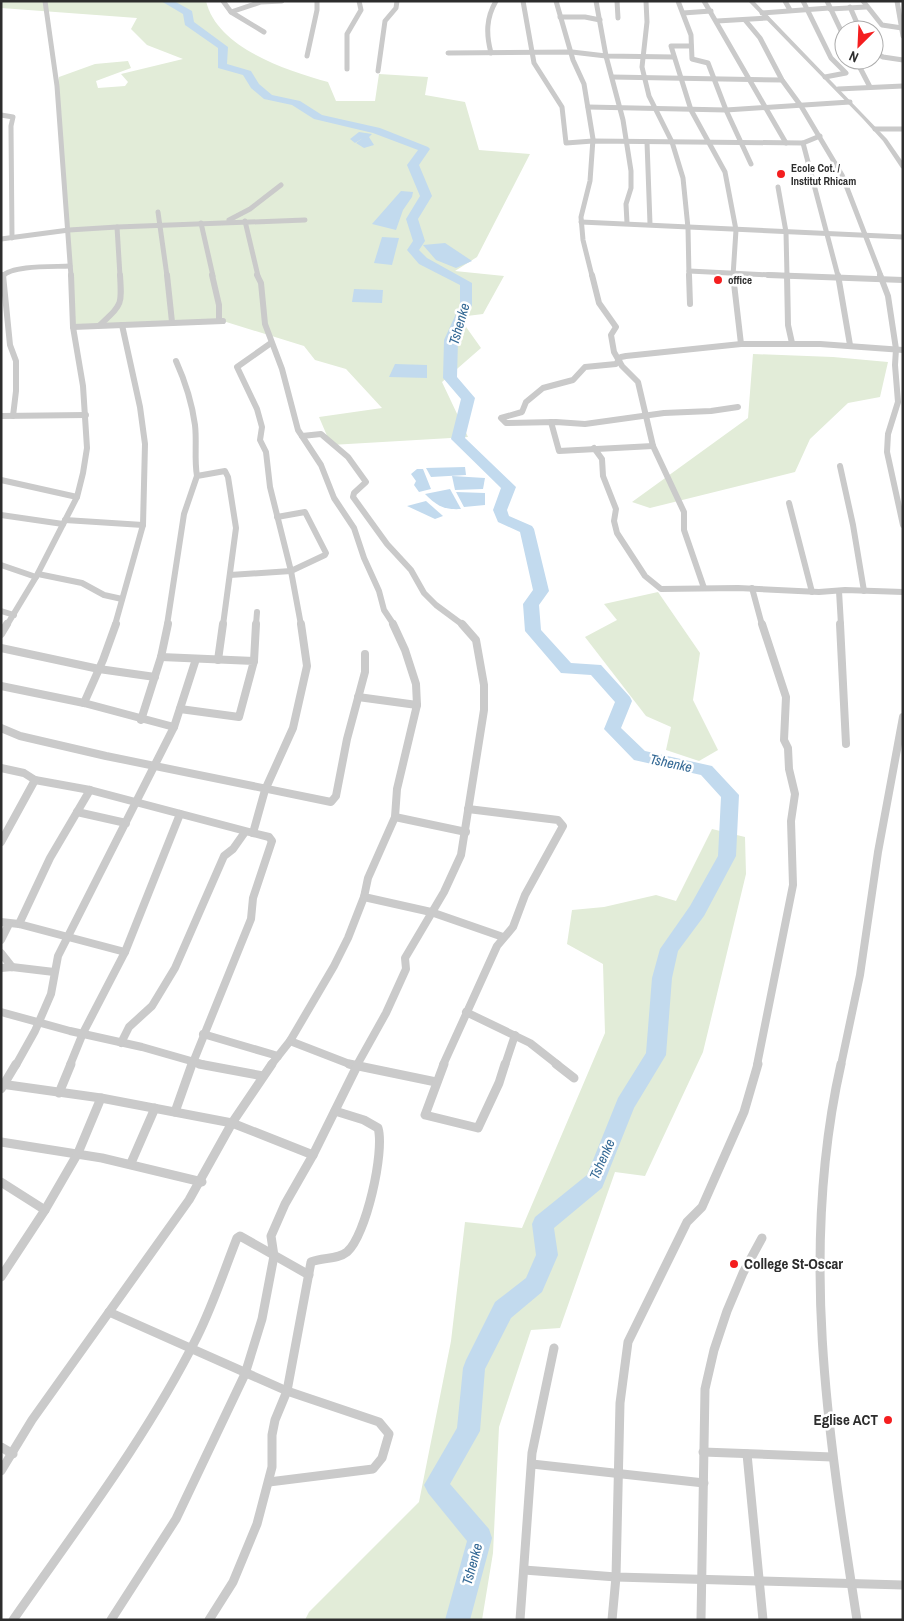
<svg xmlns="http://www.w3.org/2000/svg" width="904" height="1621" viewBox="0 0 904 1621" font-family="'Archivo Narrow',sans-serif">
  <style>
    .green { fill: #e2ecd8 }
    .water { fill: #c2daee }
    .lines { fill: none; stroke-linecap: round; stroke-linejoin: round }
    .river { fill: #c2daee; fill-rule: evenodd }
    .minor-far3 { stroke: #cacaca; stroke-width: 5 }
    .minor-far2 { stroke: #cacaca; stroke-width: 6 }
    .minor-far1 { stroke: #cacaca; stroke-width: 8 }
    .minor { stroke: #cacaca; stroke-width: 9 }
    .tertiary { fill: #cacaca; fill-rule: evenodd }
    .poi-dot { fill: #f41e1f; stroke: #fff; stroke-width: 2 }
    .labels { text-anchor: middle; stroke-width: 5; stroke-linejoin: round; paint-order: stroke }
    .far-poi-label { font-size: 11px; font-weight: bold; fill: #2d2d2d; stroke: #fff; text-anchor: start }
    .water-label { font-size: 14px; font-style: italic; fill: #346995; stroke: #fff }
    .near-poi-label { font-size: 15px; font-weight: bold; fill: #2d2d2d; stroke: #fff; text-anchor: start }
  </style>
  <rect width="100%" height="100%" fill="#fff"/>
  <!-- green -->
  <g class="green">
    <path d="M 1,1 L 206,1 C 217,48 286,70 328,82 L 336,101 L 375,101 L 379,74 L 428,77 L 425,95 L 465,102 L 479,150 L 530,154 L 477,257 L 455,271 L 504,276 L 483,314 L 459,317 L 481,348 L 442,382 L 468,437 L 331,445 L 319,417 L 382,408 L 346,369 L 315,360 L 304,346 L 223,321 L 73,327 L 57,86 L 59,77 L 95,64 L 128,61 L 131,68 L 96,81 L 98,88 L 125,86 L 128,82 L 121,74 L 183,59 L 147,45 L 131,29 L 137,18 L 1,8 Z"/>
    <polygon points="753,354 833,357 888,362 880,397 848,403 810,439 795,472 650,508 632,502 748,418"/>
    <polygon points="658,592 700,653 693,700 718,750 699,761 666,750 671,727 646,716 585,637 617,620 604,604"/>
    <polygon points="712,829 745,837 746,874 703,1052 645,1176 615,1172 560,1328 531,1330 499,1427 493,1553 482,1620 305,1620 309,1612 419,1502 451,1341 465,1222 522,1228 605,1033 603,964 567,944 572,910 604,907 656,895 676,901"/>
  </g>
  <!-- water -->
  <g class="water">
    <polygon points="359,132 372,134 369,137 374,145 364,148 356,143 363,138 355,143 350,139"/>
    <polygon points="401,191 413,192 412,197 403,210 396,230 372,224"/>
    <polygon points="382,237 399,238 392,265 374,263"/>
    <polygon points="445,243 472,261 456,268 436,260 423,245"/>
    <polygon points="354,289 383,290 382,303 352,302"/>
    <polygon points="395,364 427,365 427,378 389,377"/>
    <polygon points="465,467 466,475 431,477 426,468"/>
    <polygon points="417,469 423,469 431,489 419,492 414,485 416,481 411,474"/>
    <polygon points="452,476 485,478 483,489 455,490"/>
    <path d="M 450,489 L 461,509 C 444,510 437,506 425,494 Z"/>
    <polygon points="456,492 485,493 485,505 464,507"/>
    <polygon points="426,501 443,516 435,519 407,506"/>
  </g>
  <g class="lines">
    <!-- river -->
    <polygon class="river" points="161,1 174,1 192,11 194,22 228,47 227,64 251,71 259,84 272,95 300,101 322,115 380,128 428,147 430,149 419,165 432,196 418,219 425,241 419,250 427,258 472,283 472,305 458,340 457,377 475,398 465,438 516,487 507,510 509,516 532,526 534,529 549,591 539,605 541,630 571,663 601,665 630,697 632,701 621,728 645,751 712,766 739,795 736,856 704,916 678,951 672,978 666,1055 634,1108 602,1188 554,1228 558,1255 542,1292 511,1318 485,1369 480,1431 450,1484 489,1529 492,1538 470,1620 445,1620 467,1541 428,1493 424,1485 457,1428 463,1368 466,1360 495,1302 526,1278 536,1255 532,1224 535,1217 587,1175 618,1098 646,1053 652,978 660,949 690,906 718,856 721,797 701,775 634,760 604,729 615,702 591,675 561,673 525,631 523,604 533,590 520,532 498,522 493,510 501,488 451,439 461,399 443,378 444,340 460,305 460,285 419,264 407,250 413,241 406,219 420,196 407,165 418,150 373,133 314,119 292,105 264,99 251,88 243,75 218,68 218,48 185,25 183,14"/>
    <!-- minor-far3 -->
    <g class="minor-far3">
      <polyline points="45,1 57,86 71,276"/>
      <polyline points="223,1 231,12 264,32"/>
      <polyline points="523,1 534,63 562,107 566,143 593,141 803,143 820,136"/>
      <polyline points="556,1 573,60 584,84 593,139 590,181 581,217 583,240 592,276"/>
      <polyline points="596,1 606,56 623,120 631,171 631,188 626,204 627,223"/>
      <polyline points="617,1 618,18"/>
      <polyline points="646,1 647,22 642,67 649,96 672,142 683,178 688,228 689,276"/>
      <polyline points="678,1 691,35 692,59 708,63 726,110 751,164"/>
      <polyline points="704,1 786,143"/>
      <polyline points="785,1 790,10"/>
      <polyline points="803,1 831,58 846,73 825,77"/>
      <polyline points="827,1 844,37"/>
      <polyline points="863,1 882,25 902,28"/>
      <polyline points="897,1 903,36"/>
      <polyline points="850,7 860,30"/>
      <polyline points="830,9 866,7"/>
      <polyline points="231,12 261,2 282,1"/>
      <polyline points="683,13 711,11"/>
      <polyline points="762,13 829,8"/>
      <polyline points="560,17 585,17 600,20"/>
      <polyline points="745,20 760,38 782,80 801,106 842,175 881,276"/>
      <polyline points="717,21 767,18"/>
      <polyline points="691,46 671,46 691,110 725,172 736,230 733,276"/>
      <polyline points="874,52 883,57 903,60"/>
      <polyline points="448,53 572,52 606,56 674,57"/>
      <path d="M 491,53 C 486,34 486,18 496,1"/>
      <polyline points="307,56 317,10 317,1"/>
      <polyline points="856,60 870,87"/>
      <polyline points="347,69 347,34 361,10 359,1"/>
      <polyline points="378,71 385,21 396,8 397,1"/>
      <polyline points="612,77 782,80"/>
      <polyline points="838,89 903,86"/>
      <polyline points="588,107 726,110 850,102"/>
      <polyline points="1,115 13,117 11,126 12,238"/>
      <polyline points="875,129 903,129"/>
      <polyline points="647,142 650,224"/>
      <polyline points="803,143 838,276"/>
      <polyline points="778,187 786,232 787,276"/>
      <polyline points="158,212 167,276"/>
      <polyline points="229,220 250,209 281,185"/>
      <polyline points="245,221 258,276"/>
      <polyline points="581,222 903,237"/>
      <polyline points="201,223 213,276"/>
      <polyline points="117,227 120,276"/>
      <polyline points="1,239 69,230 117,227 305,220"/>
      <polyline points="689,271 792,276"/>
      <path d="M 3,276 C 12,265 55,267 70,266"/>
    </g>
    <!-- minor-far2 -->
    <g class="minor-far2">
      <polyline points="3,275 10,345 16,361 16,391 13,416"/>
      <polyline points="167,275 172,322"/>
      <polyline points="212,275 219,305 219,321"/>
      <polyline points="257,275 261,283 265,324 282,369 298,430 321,465 334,498 354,528 364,558 379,591 384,610 394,625"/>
      <polyline points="592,275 599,303 616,327 611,335 614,352 622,366 638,382 653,446 684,512 684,530 704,588"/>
      <polyline points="689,275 690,304"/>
      <polyline points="733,275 741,344"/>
      <polyline points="768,275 903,280"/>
      <polyline points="787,275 788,325 792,343"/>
      <polyline points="838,275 850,345"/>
      <polyline points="880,275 888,296 896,349 895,365 898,402 888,434 887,452 903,525"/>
      <path d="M 100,325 C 122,304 122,306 120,275"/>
      <polyline points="73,327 223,321"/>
      <polyline points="271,343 237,367 257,409 262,427 260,440 266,452 270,487 291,571 301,625"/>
      <path d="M 176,361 C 185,381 192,403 195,425 C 197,442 194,459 197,476"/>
      <polyline points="738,407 711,411 664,413 585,424 556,422 506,423 501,418 522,412 526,402 543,388 573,380 585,367 616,364 621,357 626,356 741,344 820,344 903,350"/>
      <polyline points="1,416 86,415"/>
      <polyline points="551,422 559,451 653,446"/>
      <polyline points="302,436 321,434 348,457 366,482 354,493 353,497 387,544 411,570 424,593 436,605 463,625"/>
      <polyline points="594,448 602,459 603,476 616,509 614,521 617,533 645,576 661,589 738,588 819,592 845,590 903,592"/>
      <polyline points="840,466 853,525 864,591"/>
      <polyline points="1,480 77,497"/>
      <polyline points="789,503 812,592"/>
      <polyline points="1,515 63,524"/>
      <polyline points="65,520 143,525"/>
      <polyline points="1,565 36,577"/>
      <polyline points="38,574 82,583 104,595 122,599"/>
      <polyline points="230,575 291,571 325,555 326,553 305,512 277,517"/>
      <polyline points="752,588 762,625"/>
      <polyline points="839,591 841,625"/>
      <polyline points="1,611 14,615"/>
      <polyline points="7,625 36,577 77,497 83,473 87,448 83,386 73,327 71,275"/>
      <polyline points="115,625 143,525 145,444 140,407 122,325"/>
      <polyline points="167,625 184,514 197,476 225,471 228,477 236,528 223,625"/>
      <polyline points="256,625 257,612"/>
    </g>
    <!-- minor-far1 -->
    <g class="minor-far1">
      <polyline points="840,624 846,744"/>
      <polyline points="1,634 7,624"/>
      <polyline points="1,648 99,669 155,677"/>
      <polyline points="161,657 254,661 239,717 180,709"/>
      <polyline points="218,660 223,624"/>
      <polyline points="254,661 256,624"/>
      <polyline points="1,686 84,703 174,727"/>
      <polyline points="358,697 417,705"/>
      <polyline points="84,703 103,660 116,624"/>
      <polyline points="141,720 161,657 168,624"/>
      <polyline points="1,728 20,736 106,756 331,802 336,796 347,739 365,672 365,654"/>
      <polyline points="1,768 24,773 35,780 90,790 253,833 265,790 293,728 307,666 301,624"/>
      <polyline points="77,812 126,823"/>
      <polyline points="395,817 466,832"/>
      <polyline points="1,842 35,780"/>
      <polyline points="364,897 431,912 503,937"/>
      <polyline points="1,922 19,924 125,952"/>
      <polyline points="19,924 50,858 90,790"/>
      <polyline points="1,940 9,924"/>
      <polyline points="1,953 12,967"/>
      <polyline points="1,968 12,967 54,972"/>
      <polyline points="1,1012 70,1031 142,1047 205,1065"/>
      <polyline points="466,1012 530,1043 558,1065"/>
      <polyline points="203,1034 278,1056"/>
      <polyline points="290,1041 352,1065"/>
      <polyline points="121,1043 129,1027 152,1006 175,968 224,856 233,849 245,832"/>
      <polyline points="16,1065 35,1031 51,994 58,956 174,727 196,659"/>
      <polyline points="70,1065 83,1033 125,952 180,814"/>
      <polyline points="192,1065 251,919 253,898 272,841 269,837 253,833"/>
      <polyline points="271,1065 290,1041 334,966 348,938 364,897 368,878 395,817 397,789 417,705 416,684 405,650 393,624"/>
      <polyline points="357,1065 386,1013 406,969 405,958 444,892 461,855 484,710 484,685 476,640 462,624"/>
      <polyline points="443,1065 497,946 513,927 525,895 563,826 558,820 468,809"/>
      <polyline points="505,1065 515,1035"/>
      <polyline points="757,1065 793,885 791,821 795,794 789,769 788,748 784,740 786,697 762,624"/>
      <polyline points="841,1065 860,975 878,852 903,717"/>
    </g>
    <!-- minor -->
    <g class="minor">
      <polyline points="199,1064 263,1076"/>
      <polyline points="349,1064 436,1082"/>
      <polyline points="444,1064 425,1115 478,1128 499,1083 505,1064"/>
      <polyline points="556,1064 574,1078"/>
      <path d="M 841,1064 C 799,1250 828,1434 857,1620"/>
      <polyline points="1,1084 101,1098 232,1123 313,1155"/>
      <polyline points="1,1089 16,1064"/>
      <polyline points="59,1093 71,1064"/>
      <polyline points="175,1112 192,1064"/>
      <polyline points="1,1142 102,1158 202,1182"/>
      <polyline points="131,1163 155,1108"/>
      <polyline points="1,1182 45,1210"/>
      <polyline points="1,1277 45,1210 78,1153 101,1098"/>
      <polyline points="109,1312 287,1391 379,1422 389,1434 382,1458 373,1469 269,1482"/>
      <polyline points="1,1447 13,1454"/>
      <polyline points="703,1452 832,1457"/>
      <polyline points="747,1454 763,1620"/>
      <polyline points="532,1464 704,1483"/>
      <polyline points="1,1471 32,1420 189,1200 232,1123 272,1064"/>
      <polyline points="524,1570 616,1577 903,1585"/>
      <path d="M 13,1620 C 77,1528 147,1437 197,1337 C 213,1305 224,1271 237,1238 L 240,1236 L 309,1275"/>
      <polyline points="111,1620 176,1519 245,1374 262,1319 274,1256 271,1236 285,1204 313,1155 358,1064"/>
      <path d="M 209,1620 L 233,1582 L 257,1524 L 272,1467 L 272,1435 L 275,1420 L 287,1391 L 311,1262 C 323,1257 337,1260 347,1252 C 366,1236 385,1151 378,1128 L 364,1120 L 335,1111"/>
      <polyline points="520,1620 532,1453 554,1348"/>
      <polyline points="612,1620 616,1577 620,1403 628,1342 687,1222 702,1207 744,1112 758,1064"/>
      <polyline points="701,1620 705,1389 714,1350 727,1311 743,1273 762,1238"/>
    </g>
    <!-- tertiary -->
    <polygon class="tertiary" points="748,1 754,1 887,139 903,162 903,169 901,168 883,141 863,119"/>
  </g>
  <!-- markers -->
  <g class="poi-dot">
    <circle cx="781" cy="174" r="5"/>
    <circle cx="718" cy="280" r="5"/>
    <circle cx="734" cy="1264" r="5"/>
    <circle cx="888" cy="1420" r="5"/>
  </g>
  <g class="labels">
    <!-- far-poi labels -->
    <g class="far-poi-label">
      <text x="791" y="172">Ecole Cot. /<tspan x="791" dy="13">Institut Rhicam</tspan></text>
      <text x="728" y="284">office</text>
    </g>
    <!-- water labels -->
    <g class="water-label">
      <text transform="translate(459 324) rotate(-74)" y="5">Tshenke</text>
      <text transform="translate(671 763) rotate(12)" y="5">Tshenke</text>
      <text transform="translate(602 1159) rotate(-66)" y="5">Tshenke</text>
      <text transform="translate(472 1564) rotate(-75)" y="5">Tshenke</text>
    </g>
    <!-- near-poi labels -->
    <g class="near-poi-label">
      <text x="744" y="1269">College St-Oscar</text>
      <text x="878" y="1425" text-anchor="end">Eglise ACT</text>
    </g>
  </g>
  <!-- border -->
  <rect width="904" height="1621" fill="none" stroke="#2d2d2d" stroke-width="5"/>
  <!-- north arrow -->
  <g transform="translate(859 45) rotate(204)"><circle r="24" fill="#ffffff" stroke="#ababab"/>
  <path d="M0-4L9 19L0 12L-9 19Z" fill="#f41e1f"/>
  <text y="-8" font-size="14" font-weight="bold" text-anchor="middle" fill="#2d2d2d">N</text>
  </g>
</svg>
